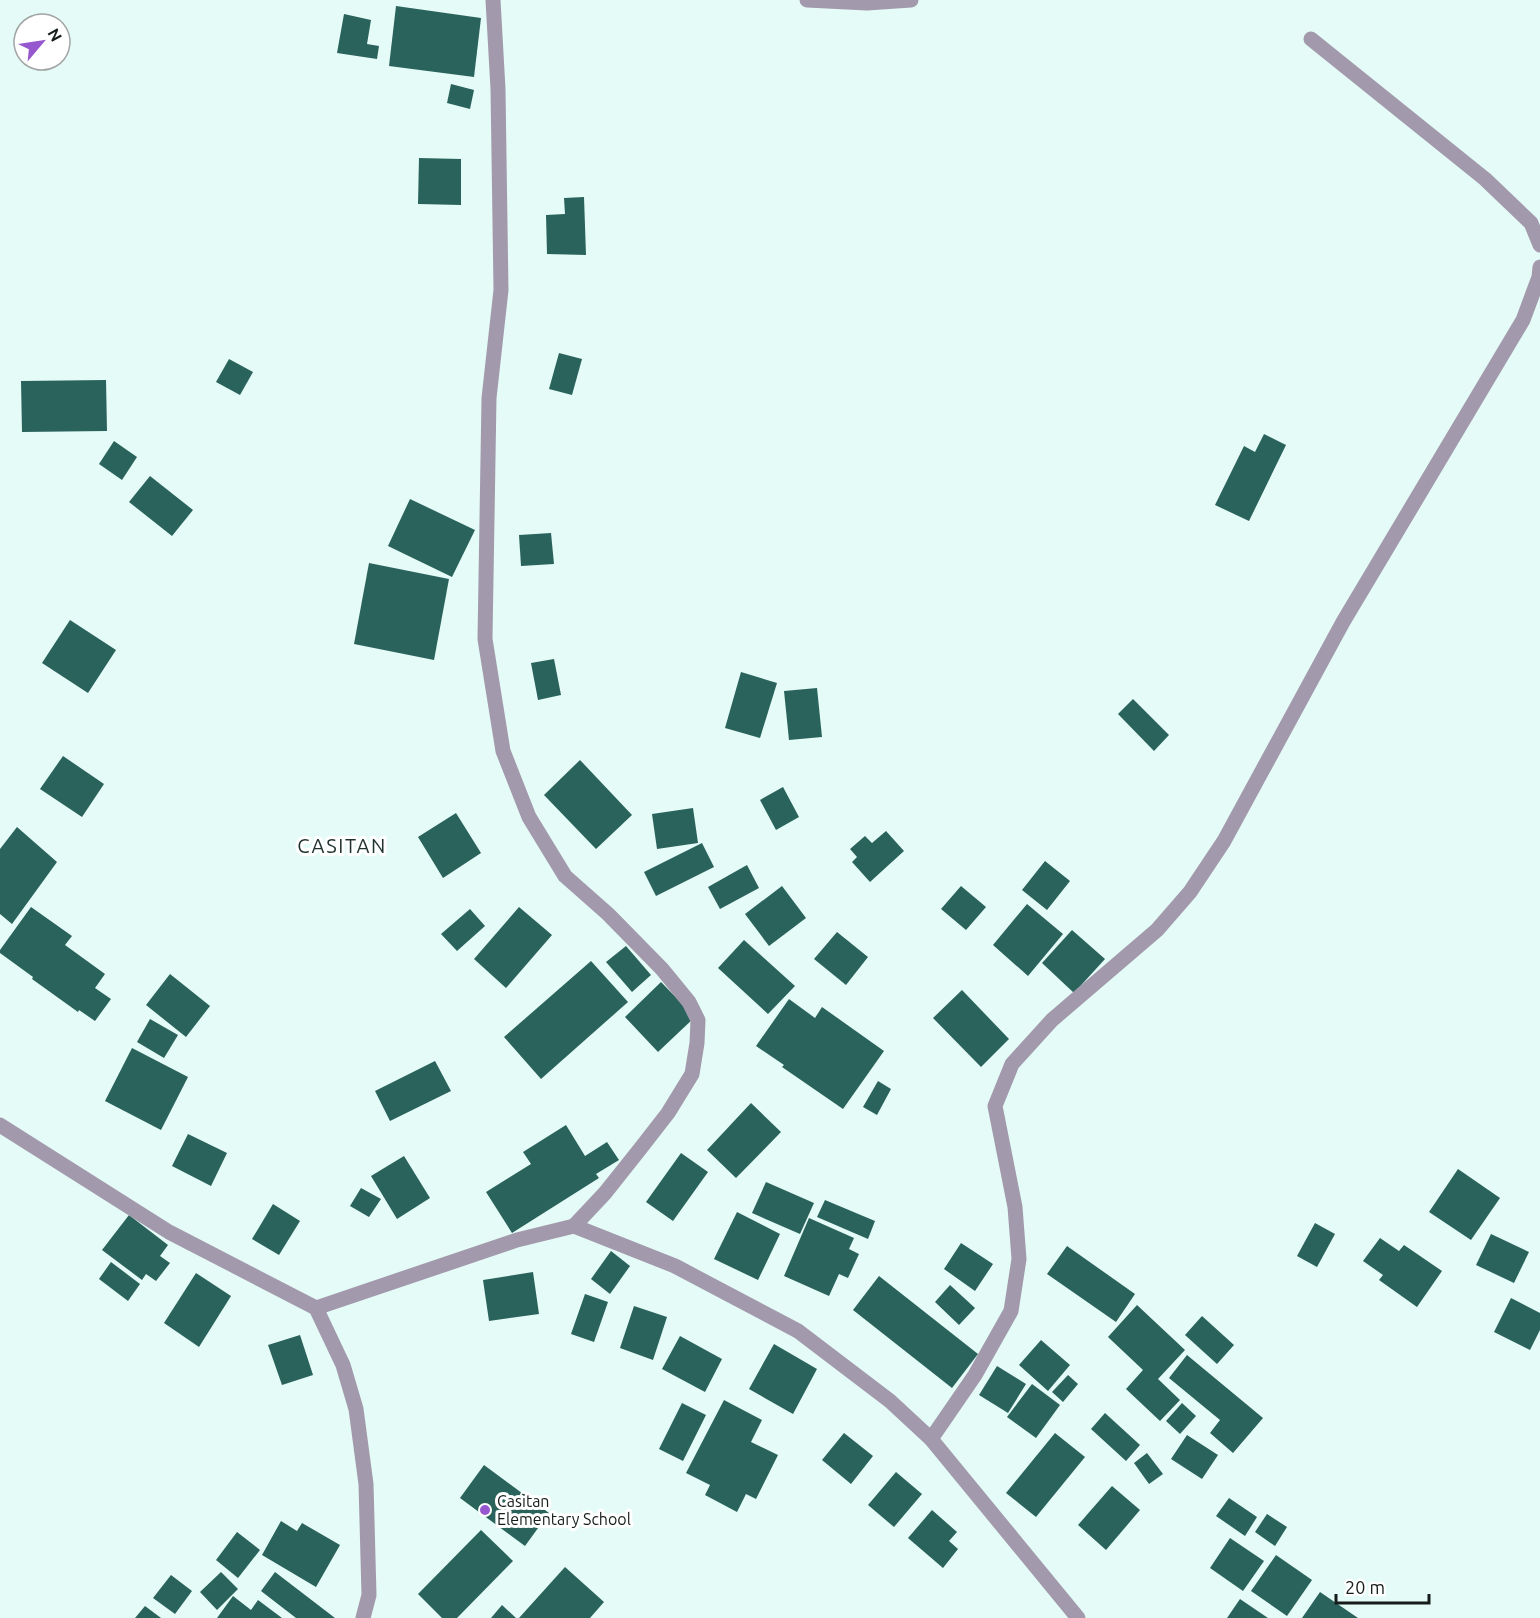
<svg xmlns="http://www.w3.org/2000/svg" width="1540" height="1618" viewBox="0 0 1540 1618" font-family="Ubuntu,sans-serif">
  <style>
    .building { fill: #2a635b }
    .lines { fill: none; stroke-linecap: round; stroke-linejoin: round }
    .street { stroke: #a29aac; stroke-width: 15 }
    .poi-dot { fill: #9658cf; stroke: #fff; stroke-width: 2 }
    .labels { text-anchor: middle; stroke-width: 6; stroke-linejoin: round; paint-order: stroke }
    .poi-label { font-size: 16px; fill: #151d1b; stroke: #fff; text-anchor: start }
    .quarter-label { font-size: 20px; letter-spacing: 1.5px; fill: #1f312e; stroke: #fff }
  </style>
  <rect width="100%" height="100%" fill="#e5fbf7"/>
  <!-- building -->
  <g class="building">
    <polygon points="396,6 481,18 474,77 389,66"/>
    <polygon points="344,14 371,20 367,44 379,46 377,59 337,53"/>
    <polygon points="451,84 474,90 470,109 447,103"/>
    <polygon points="419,158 461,159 461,205 418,204"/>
    <polygon points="584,197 586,255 547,254 546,215 565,214 564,198"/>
    <polygon points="559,353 582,359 572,395 549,389"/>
    <polygon points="229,359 253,372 240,395 216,382"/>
    <polygon points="106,380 107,431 22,432 21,381"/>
    <polygon points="1264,434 1286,445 1249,521 1215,505 1244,446 1255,452"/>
    <polygon points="114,441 137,457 122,480 99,464"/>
    <polygon points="150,476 193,510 172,536 129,502"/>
    <polygon points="410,499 475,530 452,577 388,546"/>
    <polygon points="551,533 554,564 521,566 519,535"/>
    <polygon points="369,563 449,579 434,660 354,644"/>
    <polygon points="70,620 116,650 88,693 42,663"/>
    <polygon points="554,659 561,695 538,700 531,663"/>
    <polygon points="741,672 777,683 760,738 725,728"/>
    <polygon points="817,688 822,737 789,740 784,691"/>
    <polygon points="1133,699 1169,735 1154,751 1118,714"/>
    <polygon points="63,756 104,784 82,817 40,789"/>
    <polygon points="580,760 632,815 596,849 544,795"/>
    <polygon points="783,787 799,817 776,830 760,800"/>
    <polygon points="693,808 698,843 657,849 652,814"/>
    <polygon points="456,813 481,853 443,878 418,837"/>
    <polygon points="17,827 57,862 12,924 0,914 0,849"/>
    <polygon points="886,831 904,851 870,882 852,862 857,857 850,849 865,836 872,843"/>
    <polygon points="702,843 714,867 656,896 644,872"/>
    <polygon points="1045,861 1070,881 1047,910 1022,890"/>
    <polygon points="747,865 759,888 720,909 708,887"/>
    <polygon points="782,886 806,918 769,946 745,914"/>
    <polygon points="961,886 986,907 966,930 941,909"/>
    <polygon points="1027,904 1063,934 1028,976 993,945"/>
    <polygon points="31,907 72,936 65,945 105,974 95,988 111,999 95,1021 79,1010 78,1012 32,979 33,977 0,953 0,950"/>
    <polygon points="519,907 552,935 506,988 474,959"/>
    <polygon points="470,909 485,926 457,951 441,934"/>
    <polygon points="1072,930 1105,959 1074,993 1042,963"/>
    <polygon points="837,932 868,957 846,985 814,959"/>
    <polygon points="744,940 795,986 768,1014 718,968"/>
    <polygon points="626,946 651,975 632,992 606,962"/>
    <polygon points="591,961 628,1002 541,1079 504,1037"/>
    <polygon points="170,974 210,1006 186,1037 146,1005"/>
    <polygon points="661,982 695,1017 658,1052 625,1017"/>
    <polygon points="962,990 1009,1039 981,1067 933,1018"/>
    <polygon points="789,999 815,1018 822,1007 884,1051 843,1109 782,1067 784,1065 756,1046"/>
    <polygon points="150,1019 178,1035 164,1058 137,1042"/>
    <polygon points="132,1048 188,1077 161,1130 105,1101"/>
    <polygon points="435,1061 451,1091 390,1121 375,1091"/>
    <polygon points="878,1081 891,1089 877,1115 863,1107"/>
    <polygon points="751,1103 781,1132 736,1178 707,1150"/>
    <polygon points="566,1125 585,1156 607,1142 619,1160 596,1174 599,1178 512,1233 486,1192 531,1164 523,1152"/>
    <polygon points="188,1134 227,1153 211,1186 172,1166"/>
    <polygon points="681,1153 708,1172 673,1221 646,1202"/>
    <polygon points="404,1156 430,1198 397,1219 371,1176"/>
    <polygon points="1458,1169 1500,1198 1471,1240 1429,1212"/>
    <polygon points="766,1182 814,1203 800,1234 752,1213"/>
    <polygon points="361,1188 381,1199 369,1217 350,1206"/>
    <polygon points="825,1200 875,1221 868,1239 817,1217"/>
    <polygon points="273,1204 300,1221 279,1255 252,1239"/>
    <polygon points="737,1212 780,1234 758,1280 714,1259"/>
    <polygon points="129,1215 168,1245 160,1256 170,1263 156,1281 146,1274 142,1280 102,1250"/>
    <polygon points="809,1218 854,1238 849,1249 859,1254 848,1278 839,1274 829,1296 784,1276"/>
    <polygon points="1315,1223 1335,1234 1317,1267 1297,1256"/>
    <polygon points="1491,1234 1529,1252 1514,1283 1476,1265"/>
    <polygon points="1380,1238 1399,1251 1404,1245 1442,1271 1417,1307 1379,1280 1383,1275 1363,1261"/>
    <polygon points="961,1243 993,1264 975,1291 944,1269"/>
    <polygon points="1067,1246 1135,1294 1116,1322 1047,1274"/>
    <polygon points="611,1251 630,1266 610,1294 591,1279"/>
    <polygon points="111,1262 140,1284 128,1301 99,1279"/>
    <polygon points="533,1272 539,1314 489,1321 483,1280"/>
    <polygon points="196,1273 231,1296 199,1347 164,1323"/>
    <polygon points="879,1276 978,1354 952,1388 853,1310"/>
    <polygon points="950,1285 975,1308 959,1325 935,1302"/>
    <polygon points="585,1294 608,1302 594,1342 571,1334"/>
    <polygon points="1511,1298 1540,1313 1540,1330 1530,1350 1494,1332"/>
    <polygon points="1137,1305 1185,1350 1158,1379 1180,1400 1160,1421 1126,1389 1143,1370 1108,1337"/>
    <polygon points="634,1306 667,1317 653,1360 620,1348"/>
    <polygon points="1202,1316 1234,1345 1217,1364 1185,1335"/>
    <polygon points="300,1335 313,1375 282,1385 268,1345"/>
    <polygon points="680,1336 722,1359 705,1392 662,1369"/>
    <polygon points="1041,1340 1070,1365 1048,1391 1019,1365"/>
    <polygon points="774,1344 817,1369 793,1414 749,1389"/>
    <polygon points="1187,1355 1263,1418 1233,1453 1210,1433 1220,1420 1169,1378"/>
    <polygon points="997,1366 1026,1384 1008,1413 979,1395"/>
    <polygon points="1068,1375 1078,1384 1063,1402 1052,1392"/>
    <polygon points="1032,1384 1060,1405 1036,1438 1007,1417"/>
    <polygon points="724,1400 762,1420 751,1442 778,1455 756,1499 746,1494 737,1512 705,1495 710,1485 686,1473"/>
    <polygon points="682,1403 706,1415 683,1461 659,1449"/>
    <polygon points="1182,1403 1196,1416 1180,1434 1166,1421"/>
    <polygon points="1105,1413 1140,1445 1126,1461 1091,1429"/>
    <polygon points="844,1433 873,1456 851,1484 822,1460"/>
    <polygon points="1055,1433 1085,1457 1036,1517 1006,1493"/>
    <polygon points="1187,1435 1218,1455 1202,1479 1171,1459"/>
    <polygon points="1147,1453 1163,1474 1149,1484 1134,1463"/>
    <polygon points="484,1465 549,1513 525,1546 460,1498"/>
    <polygon points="896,1472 922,1494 894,1527 868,1505"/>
    <polygon points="1112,1486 1140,1510 1106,1550 1078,1525"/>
    <polygon points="1229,1498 1257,1517 1245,1536 1216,1516"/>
    <polygon points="932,1510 957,1532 949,1541 958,1549 943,1568 908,1538"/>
    <polygon points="1267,1514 1287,1527 1275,1546 1255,1532"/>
    <polygon points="281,1521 297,1531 302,1523 340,1545 316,1587 262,1555"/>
    <polygon points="481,1530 513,1561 457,1618 442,1618 418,1594"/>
    <polygon points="237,1532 260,1550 238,1578 216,1560"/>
    <polygon points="1230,1538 1264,1561 1243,1591 1210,1568"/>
    <polygon points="1276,1555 1312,1580 1287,1616 1251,1591"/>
    <polygon points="565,1567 604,1602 590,1618 519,1618"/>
    <polygon points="221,1572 238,1589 217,1610 200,1592"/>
    <polygon points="275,1572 335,1618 296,1618 261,1591"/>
    <polygon points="171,1575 192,1591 175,1614 153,1598"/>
    <polygon points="1320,1592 1358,1618 1302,1618"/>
    <polygon points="233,1596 251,1610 258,1600 282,1618 217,1618"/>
    <polygon points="1240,1599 1268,1618 1227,1618"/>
    <polygon points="502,1605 516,1618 491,1618"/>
    <polygon points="145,1606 161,1618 135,1618"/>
  </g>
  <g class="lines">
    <!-- street -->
    <g class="street">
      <polyline points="493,0 498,89 501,290 489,398 485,639 503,751 529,817 565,876 608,914 662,969 689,1002 698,1020 697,1043 692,1074 668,1113 640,1149 605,1193 574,1226 675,1266 798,1331 890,1401 931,1439 1078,1618"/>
      <polyline points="807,0 867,3 911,0"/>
      <polyline points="1311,39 1485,179 1531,223 1540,245"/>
      <polyline points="0,1125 169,1232 316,1308 343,1365 356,1409 366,1484 369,1595 363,1618"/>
      <polyline points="316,1308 517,1240 574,1226"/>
      <polyline points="931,1439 975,1375 1011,1311 1019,1259 1015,1207 995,1106 1012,1064 1052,1020 1157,930 1190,892 1224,841 1343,622 1523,320 1539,277 1540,267"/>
    </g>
  </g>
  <!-- markers -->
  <circle class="poi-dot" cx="485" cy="1510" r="6"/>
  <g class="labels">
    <!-- poi labels -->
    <g class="poi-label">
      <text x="497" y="1507">Casitan<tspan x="497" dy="18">Elementary School</tspan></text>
    </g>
    <!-- quarter labels -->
    <g class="quarter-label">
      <text x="342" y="853">CASITAN</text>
    </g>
  </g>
  <!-- north arrow -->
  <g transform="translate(42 42) rotate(61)"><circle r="28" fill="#ffffff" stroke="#a1a5a4" stroke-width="1.5"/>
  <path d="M0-4.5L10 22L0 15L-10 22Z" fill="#9658cf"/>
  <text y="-9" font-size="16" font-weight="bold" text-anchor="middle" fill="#151d1b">N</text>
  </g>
  <!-- scale -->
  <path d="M1336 1594v9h93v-9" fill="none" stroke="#151d1b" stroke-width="3"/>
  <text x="1345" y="1594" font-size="18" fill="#151d1b" stroke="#ffffff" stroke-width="4.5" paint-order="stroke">20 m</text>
</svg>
